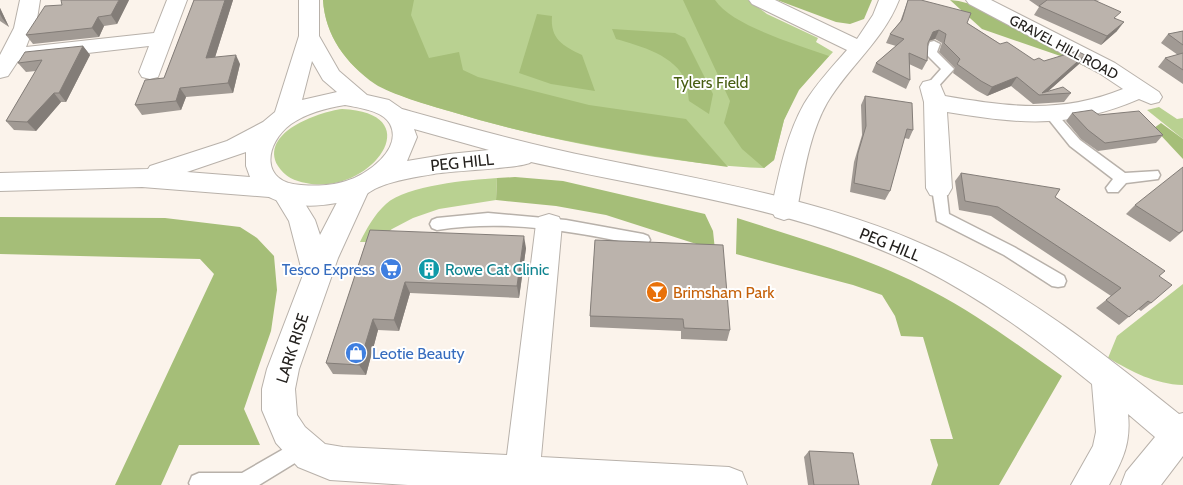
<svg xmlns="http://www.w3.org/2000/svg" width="1183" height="485" viewBox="0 0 1183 485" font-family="Cabin,sans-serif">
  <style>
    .green { fill: #b9d191 }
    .forest { fill: #a5be78 }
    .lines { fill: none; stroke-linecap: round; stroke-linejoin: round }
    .lane-casing { stroke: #b8b1aa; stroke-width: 3 }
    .street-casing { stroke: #b8b1aa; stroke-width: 2 }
    .secondary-casing { stroke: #b8b1aa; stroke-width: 2 }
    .lane { fill: #fff; fill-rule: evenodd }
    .street { fill: #fff; fill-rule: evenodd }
    .secondary { fill: #fff; fill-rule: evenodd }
    .wall { fill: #a19a94 }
    .shaded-wall { fill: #837d78 }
    .building { fill: #bbb3ac; stroke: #837d78 }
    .labels { text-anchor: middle; stroke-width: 4; stroke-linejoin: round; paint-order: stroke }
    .far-street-label { font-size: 14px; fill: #24211e; stroke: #fff }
    .park-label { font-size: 16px; fill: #485e12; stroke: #fff }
    .street-label { font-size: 16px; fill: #24211e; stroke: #fff }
    .shop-label { font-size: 16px; fill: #366cbe; stroke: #fff; text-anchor: end }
    .culture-label { font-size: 16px; fill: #0d838f; stroke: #fff; text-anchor: start }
    .food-label { font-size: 16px; fill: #c56008; stroke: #fff; text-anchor: start }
  </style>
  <rect width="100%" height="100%" fill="#fbf3eb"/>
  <!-- green -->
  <g class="green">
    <path d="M 323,0 L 748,0 L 767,14 L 818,38 L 816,42 L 833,52 L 798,90 L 784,120 L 774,160 L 764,168 C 727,167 692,162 655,157 C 585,146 517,132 449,111 C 431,106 389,93 375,83 C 346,64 325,35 323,0 Z"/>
    <polygon points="1159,107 1177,119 1183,118 1183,139 1147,110"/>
    <path d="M 342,109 C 433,113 369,197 306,183 C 295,181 285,177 278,166 C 259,133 318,112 342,109 Z"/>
    <path d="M 497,178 L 496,200 L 439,209 L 413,218 L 392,229 L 375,242 L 360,242 C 367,228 374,215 386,204 C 407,185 469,180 497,178 Z"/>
    <path d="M 1183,284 L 1183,385 C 1154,384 1133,372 1108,358 L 1117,336 Z"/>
  </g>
  <!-- forest -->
  <g class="forest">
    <path d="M 323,0 L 414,0 L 411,15 L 429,58 L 459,52 L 463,70 L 478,77 L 589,105 L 686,119 L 728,167 C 631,153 543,140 449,111 C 431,106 390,94 375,84 C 346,64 325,35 323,0 Z"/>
    <path d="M 683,0 L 715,0 C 732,26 799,45 829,56 L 799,90 L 784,120 L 774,160 L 764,168 L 742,149 L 724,123 L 730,101 Z"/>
    <polygon points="777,0 872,0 864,19 850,24 836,22"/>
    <path d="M 950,0 C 981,2 1012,26 1039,41 C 1055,50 1072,57 1088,66 L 1090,69 L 1072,60 L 982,29 Z"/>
    <path d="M 537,14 L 552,16 C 550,39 563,46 582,55 L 595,91 L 551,84 L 519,73 Z"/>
    <path d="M 612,29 L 675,33 L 685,38 L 713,94 L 709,114 L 689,101 C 688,96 688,88 686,82 C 676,55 640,46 616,39 Z"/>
    <polygon points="1161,123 1183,139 1183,159 1154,128"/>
    <polygon points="515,177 563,181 705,214 713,231 715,250 606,215 556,206 496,200 497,178"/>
    <polygon points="0,217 165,218 240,227 257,238 274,256 277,290 271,331 244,409 260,445 179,445 161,485 115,485 214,274 200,259 0,254"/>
    <path d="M 737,218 C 802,239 871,258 932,291 C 978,315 1019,346 1062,376 L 999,485 L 931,485 L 938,465 L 930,439 L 953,439 L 923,337 L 901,336 L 895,316 L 882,295 L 853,285 L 736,254 Z"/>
  </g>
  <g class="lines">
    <!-- lane casing -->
    <g class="lane-casing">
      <g id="lane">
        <polygon points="934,41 940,44 937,52 954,69 935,90 931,91 925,87 941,69 925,53 930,42"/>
        <polygon points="1052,112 1056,113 1080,140 1125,173 1158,171 1160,175 1158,179 1126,183 1118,192 1108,192 1106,188 1113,179 1070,146 1046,116"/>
        <polygon points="939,183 946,188 949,214 1014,247 1064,276 1066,281 1064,286 1058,287 1052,286 1004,255 937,221 932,188"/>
        <path d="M 488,213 L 566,220 L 643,234 L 648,236 L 650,240 L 648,244 L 643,246 C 574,231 507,219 437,230 L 432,228 L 430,224 L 432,220 L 437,218 Z"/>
        <polygon points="301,439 308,441 310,448 308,455 259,485 190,485 189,483 192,476 199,473 242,473"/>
      </g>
    </g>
    <!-- street casing -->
    <g class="street-casing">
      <g id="street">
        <polygon points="20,0 40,0 37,19 26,47 154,33 167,0 187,0 158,77 150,79 142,77 139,72 149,46 18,61 8,76 0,78 0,55 14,28"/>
        <path d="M 749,0 L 775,0 L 857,39 L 873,15 L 879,0 L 899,0 C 883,41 849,66 827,103 C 809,135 804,174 797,210 L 793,217 L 784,220 L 775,217 L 771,210 C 779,174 786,136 804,104 C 816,84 832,67 847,50 L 752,4 Z"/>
        <path d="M 966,0 L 991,0 L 1115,63 L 1159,92 L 1162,97 L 1159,102 L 1151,104 L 1139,99 C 1069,129 1020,124 947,112 L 952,188 L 948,195 L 939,197 L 930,195 L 926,188 L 924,102 L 920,87 L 923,82 L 931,80 L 939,82 L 945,96 C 1009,107 1061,114 1123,89 L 1099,73 L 969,4 Z"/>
        <polygon points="356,180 365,183 369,190 338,258 299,369 295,389 297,415 305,427 325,444 343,447 507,455 536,224 539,217 549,214 559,217 562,224 541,457 729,467 742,472 747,485 408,485 330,480 298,467 276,443 262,410 262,389 267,369 303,275 289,221 272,193 276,186 285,183 294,186 315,220 320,235 347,183"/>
      </g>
    </g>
    <!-- secondary casing -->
    <g class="secondary-casing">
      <path id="secondary" d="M 299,0 L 319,0 L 319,36 L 339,71 L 367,95 L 389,100 L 402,109 C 467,127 531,145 596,158 C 713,182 835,201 944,254 C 1030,295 1105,355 1179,414 L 1183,413 L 1183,456 L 1161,485 L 1121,485 L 1126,472 L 1155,437 L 1128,414 C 1131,443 1123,460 1109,485 L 1071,485 L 1093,446 L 1096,432 L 1092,384 C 1039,341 984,300 923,269 C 802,208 663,192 531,162 C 526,168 449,171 434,174 C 416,177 396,180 379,187 C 373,189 368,194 362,196 C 334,206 297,211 269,197 L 142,187 L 0,191 L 0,173 L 148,169 L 150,166 L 227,141 L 263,122 L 275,112 L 299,36 ZM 312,61 L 323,80 L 337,92 L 302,100 ZM 345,105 C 359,108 382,110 390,124 C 403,149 367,175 346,181 C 330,186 317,186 301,185 C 260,183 264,144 291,124 C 307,113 326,108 345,105 ZM 414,129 L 489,150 L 449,154 L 407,161 L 417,137 ZM 246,152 L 246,166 L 250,177 L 187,172 Z"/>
    </g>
    <!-- lane -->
    <use href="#lane" class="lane"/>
    <!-- street -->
    <use href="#street" class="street"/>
    <!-- secondary -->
    <use href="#secondary" class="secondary"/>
  </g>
  <!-- wall -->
  <g class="wall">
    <polygon points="129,0 117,24 104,26 99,37 33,44 26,35"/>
    <polygon points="194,0 233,0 215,57 240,64 233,93 186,97 181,110 142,115 135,105 164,78"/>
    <polygon points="908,0 967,23 1000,44 1034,60 1044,61 1085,55 1079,64 1048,91 1071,93 1064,102 1033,104 1011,86 987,96 976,90 953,73 955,68 939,52 942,43 935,39 928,41 928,43 927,61 922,70 909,64 910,80 906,89 872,72 876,63 896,46 886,43 890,34 900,22"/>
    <polygon points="1029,0 1100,0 1095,1 1116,19 1117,31 1101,45 1034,15 1039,7"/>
    <polygon points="0,8 9,27 0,21 0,24"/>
    <polygon points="1183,31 1183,84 1158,67 1165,58 1178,55 1161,43 1168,34"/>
    <polygon points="83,46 90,55 66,102 61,102 36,131 14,130 6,121 36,71 26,72 18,63"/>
    <polygon points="865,96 913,130 909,139 904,138 890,191 885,200 850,192 854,162 862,135 861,105"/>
    <polygon points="1072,113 1099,115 1163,135 1156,143 1098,151 1081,139 1066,121"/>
    <polygon points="961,173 1055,197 1159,276 1151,303 1141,311 1138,309 1119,325 1096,308 1111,296 991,216 959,210 955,181"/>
    <polygon points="1135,205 1183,231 1170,242 1126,214"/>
    <polygon points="370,230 526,248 519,298 410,293 399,331 378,330 366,375 333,374 326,363"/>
    <polygon points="595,240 730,330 727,341 681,339 681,331 590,327 590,316"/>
    <polygon points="809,451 859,485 808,485 804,457"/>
  </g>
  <!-- shaded-wall -->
  <g class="shaded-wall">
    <polygon points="119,0 129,0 117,24 111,15"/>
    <polygon points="225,0 233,0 212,67 206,58"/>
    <polygon points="0,8 9,27 2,18 0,14"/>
    <polygon points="98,17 104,26 99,37 92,28"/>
    <polygon points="1124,22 1117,31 1101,45 1107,36"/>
    <polygon points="939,30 935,39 928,41 933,32"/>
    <polygon points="83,46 90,55 66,102 59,93"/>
    <polygon points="236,55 240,64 233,93 228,83"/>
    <polygon points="1085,55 1079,64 1044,95 1042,93"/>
    <polygon points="1017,77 1011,86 987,96 992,87"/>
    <polygon points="180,88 186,97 181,110 176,101"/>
    <polygon points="54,93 61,102 36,131 27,122"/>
    <polygon points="524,236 526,248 519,298 517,286"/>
    <polygon points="405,282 410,293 399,331 394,320"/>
    <polygon points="373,319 378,330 366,375 359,365"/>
  </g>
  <!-- building -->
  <g class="building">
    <polygon points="61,0 119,0 111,15 98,17 92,28 26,35 45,6 62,5"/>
    <polygon points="194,0 225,0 206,58 236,55 228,83 180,88 176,101 135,105 145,80 164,78"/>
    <polygon points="908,0 921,0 971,13 967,23 1000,44 1007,42 1034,60 1039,58 1044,61 1077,51 1085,55 1042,93 1063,87 1071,93 1039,95 1017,77 992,87 981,81 957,64 960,59 944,43 946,34 939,30 933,32 928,43 927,61 909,53 910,80 876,63 904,39 890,34 902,20"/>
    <polygon points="1047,0 1094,0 1121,12 1114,18 1124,22 1107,36 1039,6"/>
    <polygon points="1183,31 1183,45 1168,34"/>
    <polygon points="83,46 59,93 54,93 27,122 6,121 42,60 18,63 25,52"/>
    <polygon points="1183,53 1183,70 1165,58"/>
    <polygon points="865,96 912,103 913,130 907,129 890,191 854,183 858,153 866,126"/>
    <polygon points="1092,110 1099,115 1139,111 1163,135 1105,143 1088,130 1072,113"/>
    <polygon points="1183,167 1183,230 1179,233 1135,205"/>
    <polygon points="961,173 1060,189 1055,197 1165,271 1159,276 1172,285 1151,303 1148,301 1129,317 1106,300 1121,288 998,207 965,201"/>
    <polygon points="370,230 524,236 517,286 405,282 394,320 373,319 359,365 326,363"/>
    <polygon points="595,240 723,245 730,330 684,328 683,319 590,316"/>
    <polygon points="809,451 853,453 859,485 814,485"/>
  </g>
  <!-- icons -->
  <defs>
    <g id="supermarket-disc" transform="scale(1.125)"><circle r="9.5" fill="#3f7fe0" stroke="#fff"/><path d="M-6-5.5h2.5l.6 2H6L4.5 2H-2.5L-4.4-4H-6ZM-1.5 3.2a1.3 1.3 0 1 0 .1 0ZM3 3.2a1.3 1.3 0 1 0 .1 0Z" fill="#fff"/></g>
    <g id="building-disc" transform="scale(1.125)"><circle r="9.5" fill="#0f9aa8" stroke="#fff"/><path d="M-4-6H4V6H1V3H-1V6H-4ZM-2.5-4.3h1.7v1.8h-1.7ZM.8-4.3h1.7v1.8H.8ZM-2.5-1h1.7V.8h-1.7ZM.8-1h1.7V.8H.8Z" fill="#fff"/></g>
    <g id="bar-disc" transform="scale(1.125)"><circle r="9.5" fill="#e8710a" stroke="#fff"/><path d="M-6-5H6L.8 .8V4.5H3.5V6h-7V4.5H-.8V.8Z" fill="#fff"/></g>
    <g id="shop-disc" transform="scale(1.125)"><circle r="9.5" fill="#3f7fe0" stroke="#fff"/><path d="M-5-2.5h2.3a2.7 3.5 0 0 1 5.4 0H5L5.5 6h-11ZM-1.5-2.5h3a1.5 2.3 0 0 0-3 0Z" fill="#fff"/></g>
  </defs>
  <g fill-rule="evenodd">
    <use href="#supermarket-disc" x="391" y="269"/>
    <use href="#building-disc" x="429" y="269"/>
    <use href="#bar-disc" x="657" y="292"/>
    <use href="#shop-disc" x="356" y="353"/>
  </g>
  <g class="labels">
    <!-- far-street labels -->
    <g class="far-street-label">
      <text transform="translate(1064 47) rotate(28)" y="5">GRAVEL HILL ROAD</text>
    </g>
    <!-- park labels -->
    <g class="park-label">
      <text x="711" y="88">Tylers Field</text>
    </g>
    <!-- street labels -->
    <g class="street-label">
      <text transform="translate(462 162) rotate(-6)" y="6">PEG HILL</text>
      <text transform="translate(890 244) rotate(22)" y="6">PEG HILL</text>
      <text transform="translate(292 348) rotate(-72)" y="6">LARK RISE</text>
    </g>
    <!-- shop labels -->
    <g class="shop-label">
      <text x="375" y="275">Tesco Express</text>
      <text x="372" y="359" text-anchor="start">Leotie Beauty</text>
    </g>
    <!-- culture labels -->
    <g class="culture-label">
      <text x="445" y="275">Rowe Cat Clinic</text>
    </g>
    <!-- food labels -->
    <g class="food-label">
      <text x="673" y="298">Brimsham Park</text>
    </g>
  </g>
</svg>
